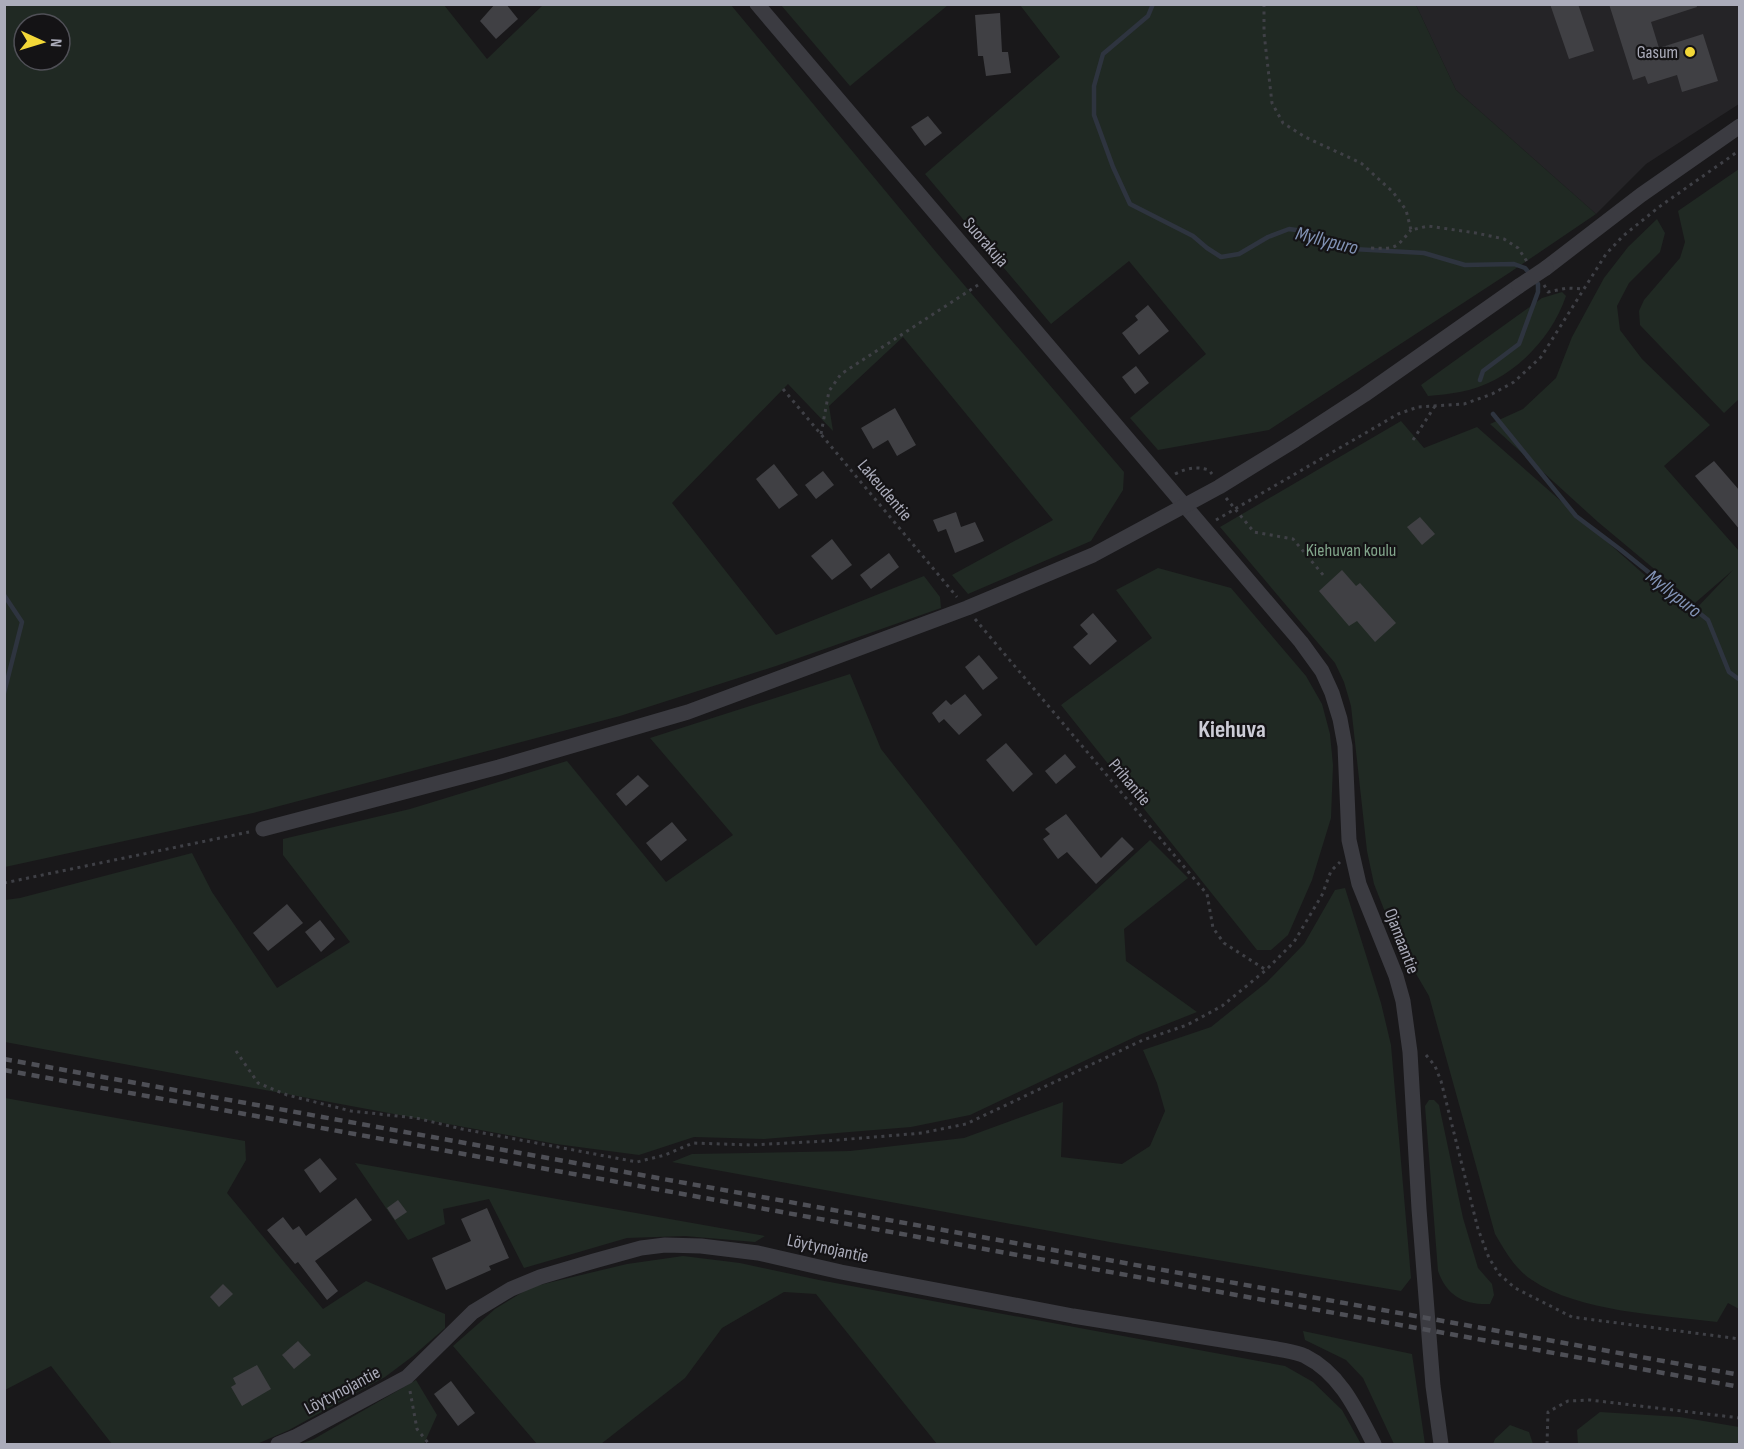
<svg xmlns="http://www.w3.org/2000/svg" width="1744" height="1449" viewBox="0 0 1744 1449" font-family="'Sofia Sans Condensed',sans-serif">
  <style>
    .built { fill: #252427 }
    .green { fill: #202923; fill-rule: evenodd }
    .lines { fill: none; stroke-linecap: round; stroke-linejoin: round }
    .stream { stroke: #2e343f; stroke-width: 4.5 }
    .building { fill: #404044 }
    .path { stroke: #3f4046; stroke-width: 3; stroke-dasharray: 3 4.5; stroke-linecap: butt }
    .minor { stroke: #3b3b41; stroke-width: 15 }
    .rail { stroke: #4e4f56; stroke-width: 4.5; stroke-dasharray: 8 6; stroke-linecap: butt }
    .minor-bridge { stroke: #3b3b41; stroke-width: 15 }
    .poi-dot { fill: #f3d838; stroke: #141315; stroke-width: 2 }
    .labels { text-anchor: middle; stroke-width: 4.5; stroke-linejoin: round; paint-order: stroke }
    .poi-label { font-size: 18px; fill: #abacba; stroke: #141315; text-anchor: end }
    .street-label { font-size: 18px; fill: #abacba; stroke: #141315 }
    .park-label { font-size: 18px; fill: #82a58b; stroke: #141315 }
    .water-label { font-size: 20px; font-style: italic; fill: #8293b5; stroke: #141315 }
    .district-label { font-size: 24px; font-weight: bold; fill: #ccccd6; stroke: #141315 }
  </style>
  <rect width="100%" height="100%" fill="#19181a"/>
  <!-- built -->
  <polygon class="built" points="1416,5 1739,5 1739,104 1646,164 1596,214 1456,90"/>
  <!-- green -->
  <g class="green">
    <path d="M 4,5 L 444,5 L 487,59 L 543,5 L 731,5 L 936,252 L 1124,472 L 1123,490 L 1091,541 L 968,594 L 952,575 L 1053,520 L 903,337 L 829,406 L 833,431 L 788,384 L 672,503 L 776,635 L 924,576 L 940,597 L 941,608 L 776,666 L 620,716 L 253,813 L 5,867 ZM 24,24 L 60,24 L 60,60 L 24,60 Z"/>
    <polygon points="781,5 948,5 850,86"/>
    <polygon points="1020,5 1416,5 1456,90 1596,214 1509,273 1269,430 1158,450 1130,418 1206,354 1129,261 1051,324 925,174 1060,57"/>
    <polygon points="1739,169 1739,399 1724,413 1640,325 1639,311 1644,300 1680,258 1685,242 1678,211"/>
    <path d="M 1657,219 L 1665,233 L 1660,252 L 1629,283 L 1617,306 L 1620,330 L 1642,359 L 1710,425 L 1664,466 L 1739,551 L 1739,1309 L 1728,1303 L 1717,1322 C 1661,1315 1579,1312 1532,1280 C 1515,1269 1505,1251 1495,1234 L 1429,996 L 1408,960 L 1387,917 L 1374,884 L 1367,851 L 1351,706 L 1344,682 L 1335,663 L 1220,527 L 1401,421 L 1424,448 L 1477,427 L 1690,615 L 1733,570 L 1695,603 L 1598,522 L 1490,424 L 1523,409 L 1556,378 L 1572,337 L 1604,278 L 1628,247 Z"/>
    <path d="M 1562,292 L 1566,296 C 1551,341 1508,384 1460,392 C 1450,394 1438,395 1428,396 L 1421,385 L 1542,298 Z"/>
    <polygon points="1158,568 1231,588 1306,676 1322,704 1330,734 1333,765 1331,818 1312,880 1288,935 1271,950 1257,950 1061,705 1152,638 1116,590"/>
    <polygon points="850,674 881,749 1036,946 1150,840 1188,878 1124,929 1126,961 1197,1012 1139,1035 970,1115 911,1127 764,1139 694,1137 639,1155 556,1144 5,1042 5,900 20,898 192,853 212,892 277,988 350,942 283,855 283,839 410,809 567,761 666,882 733,835 650,738"/>
    <polygon points="1345,888 1381,1003 1391,1045 1411,1278 1401,1291 1110,1242 672,1162 692,1154 850,1151 964,1138 1063,1102 1061,1157 1122,1164 1150,1146 1165,1111 1157,1083 1143,1050 1211,1027 1267,982 1304,944 1335,890"/>
    <polygon points="5,1098 245,1141 246,1160 227,1193 323,1309 366,1281 445,1314 445,1328 413,1356 385,1377 289,1430 257,1444 112,1444 51,1366 5,1390"/>
    <path d="M 1429,1100 L 1434,1100 L 1439,1105 L 1463,1218 L 1478,1268 L 1492,1284 L 1494,1295 L 1490,1304 C 1464,1305 1447,1296 1438,1271 L 1425,1106 Z"/>
    <polygon points="355,1163 765,1236 755,1242 685,1236 627,1238 524,1268 489,1199 443,1209 445,1224 408,1240"/>
    <polygon points="683,1256 740,1263 819,1280 1285,1366 1313,1382 1342,1410 1361,1444 937,1444 816,1294 784,1292 722,1328 685,1378 601,1444 537,1444 453,1346 495,1309 531,1287 627,1264"/>
    <polygon points="1303,1331 1412,1354 1425,1444 1394,1444 1363,1378 1346,1360 1305,1340"/>
    <polygon points="416,1380 437,1415 424,1444 300,1444 314,1439"/>
    <polygon points="1600,1412 1680,1417 1739,1427 1739,1444 1578,1444 1577,1430"/>
    <polygon points="1510,1425 1529,1432 1533,1444 1493,1444 1495,1439"/>
  </g>
  <g class="lines">
    <!-- stream -->
    <g class="stream">
      <polyline points="1153,4 1148,16 1103,54 1094,86 1094,115 1113,167 1130,204 1193,236 1207,248 1221,257 1239,254 1268,237 1289,229 1311,232 1324,242 1353,249 1424,253 1465,265 1514,264 1525,268 1538,284 1538,292 1519,344 1483,371 1480,380"/>
      <polyline points="1493,414 1576,516 1621,550 1708,620 1729,672 1740,680"/>
      <polyline points="4,595 22,622 4,693"/>
    </g>
  </g>
  <!-- building -->
  <g class="building">
    <polygon points="495,4 506,4 518,19 496,39 480,21"/>
    <polygon points="1550,4 1578,4 1594,51 1569,59"/>
    <polygon points="1609,4 1696,4 1697,7 1651,22 1659,48 1703,34 1718,81 1682,92 1677,75 1648,84 1645,76 1633,80"/>
    <polygon points="1000,13 1002,52 1008,52 1011,73 986,76 983,56 978,56 975,15"/>
    <polygon points="928,116 942,133 925,146 911,127"/>
    <polygon points="1148,305 1169,331 1139,355 1122,333 1138,320 1135,316"/>
    <polygon points="1136,366 1149,383 1135,394 1122,377"/>
    <polygon points="895,408 916,445 897,456 888,440 873,449 861,428"/>
    <polygon points="1714,461 1740,491 1740,530 1695,476"/>
    <polygon points="774,464 798,495 779,509 756,479"/>
    <polygon points="823,471 834,485 816,499 805,485"/>
    <polygon points="956,512 961,527 975,522 984,541 955,553 946,529 938,532 933,520"/>
    <polygon points="1420,517 1435,534 1422,545 1407,527"/>
    <polygon points="832,539 852,565 832,580 811,556"/>
    <polygon points="889,553 899,567 871,589 860,575"/>
    <polygon points="1342,570 1356,586 1360,583 1396,623 1375,642 1357,621 1349,626 1319,591"/>
    <polygon points="1093,613 1117,641 1090,665 1073,647 1088,634 1080,625"/>
    <polygon points="979,655 998,678 983,690 965,667"/>
    <polygon points="965,694 982,715 959,735 944,719 939,723 932,713 946,700 951,705"/>
    <polygon points="1006,743 1033,774 1013,792 986,760"/>
    <polygon points="1065,754 1076,767 1056,784 1045,771"/>
    <polygon points="638,775 649,786 626,806 616,794"/>
    <polygon points="1066,814 1101,858 1122,837 1134,849 1096,884 1067,852 1058,859 1043,839 1050,834 1045,829"/>
    <polygon points="672,822 687,840 661,861 646,843"/>
    <polygon points="287,904 303,923 268,951 253,933"/>
    <polygon points="320,920 335,939 321,952 305,932"/>
    <polygon points="320,1158 337,1179 320,1193 304,1170"/>
    <polygon points="356,1198 372,1220 315,1261 338,1291 327,1300 298,1262 295,1264 267,1230 283,1217 293,1230 299,1226 306,1236"/>
    <polygon points="398,1200 407,1212 395,1220 387,1208"/>
    <polygon points="487,1208 509,1258 489,1266 491,1270 446,1290 432,1258 471,1241 461,1219"/>
    <polygon points="223,1284 233,1294 219,1307 210,1297"/>
    <polygon points="298,1341 311,1355 294,1369 282,1355"/>
    <polygon points="257,1365 271,1389 242,1406 231,1387 236,1384 233,1378"/>
    <polygon points="451,1381 475,1413 458,1426 434,1394"/>
  </g>
  <g class="lines">
    <!-- path -->
    <g class="path">
      <polyline points="1264,4 1264,33 1272,103 1283,123 1305,137 1361,163 1393,192 1406,210 1411,230 1428,226 1476,233 1504,239 1518,248 1528,263"/>
      <path d="M 1371,248 C 1396,249 1395,249 1411,230"/>
      <polyline points="1544,285 1548,292 1567,288 1584,289"/>
      <polyline points="783,389 957,597"/>
      <polyline points="821,434 829,391 841,374 978,285"/>
      <polyline points="1413,440 1435,406"/>
      <path d="M 1175,474 C 1187,468 1196,466 1209,470 L 1212,474"/>
      <polyline points="1226,498 1254,532 1293,539 1324,576"/>
      <polyline points="1216,520 1398,414 1418,407 1464,404 1492,394 1514,382 1541,357 1606,254 1623,236 1659,207 1740,150"/>
      <polyline points="975,619 1207,894 1213,928 1224,943 1266,970"/>
      <polyline points="4,883 249,832"/>
      <polyline points="236,1051 258,1083 287,1095 351,1111 416,1118 462,1129 637,1162 665,1155 693,1143 751,1145 826,1141 922,1133 966,1124 1143,1040 1187,1025 1222,1006 1266,970 1294,942 1322,895 1331,871 1340,862"/>
      <polyline points="1426,1055 1435,1066 1441,1081 1478,1229 1489,1258 1499,1274 1515,1288 1572,1317 1740,1339"/>
      <polyline points="410,1391 417,1429 429,1444"/>
      <polyline points="1547,1444 1548,1412 1568,1401 1590,1400 1740,1418"/>
    </g>
    <!-- minor -->
    <g class="minor">
      <polyline points="757,4 1185,506 1301,642 1322,671 1332,693 1340,719 1345,746 1349,840 1359,884 1396,976 1403,1001 1410,1052 1419,1209 1433,1386 1441,1444"/>
      <polyline points="1546,268 1641,195 1740,126"/>
      <polyline points="263,829 499,767 688,712 967,608 1093,555 1219,487 1295,440 1364,395 1519,286"/>
      <path d="M 278,1444 L 295,1437 L 407,1377 L 473,1312 L 511,1289 L 540,1277 L 594,1261 L 641,1248 L 665,1245 L 701,1246 L 758,1253 L 841,1272 L 1073,1316 L 1277,1349 C 1286,1351 1296,1352 1305,1356 C 1341,1374 1357,1411 1374,1444"/>
    </g>
    <!-- rail -->
    <g class="rail">
      <polyline points="4,1059 1740,1375"/>
      <polyline points="4,1070 1740,1387"/>
    </g>
    <!-- minor-bridge -->
    <polyline class="minor-bridge" points="1519,286 1546,268"/>
  </g>
  <!-- markers -->
  <circle class="poi-dot" cx="1690" cy="52" r="6"/>
  <g class="labels">
    <!-- poi labels -->
    <g class="poi-label">
      <text x="1678" y="58">Gasum</text>
    </g>
    <!-- street labels -->
    <g class="street-label">
      <text transform="translate(986 242) rotate(49)" y="6">Suorakuja</text>
      <text transform="translate(885 490) rotate(50)" y="6">Lakeudentie</text>
      <text transform="translate(1130 782) rotate(50)" y="6">Prihantie</text>
      <text transform="translate(1402 941) rotate(69)" y="6">Ojamaantie</text>
      <text transform="translate(828 1248) rotate(12)" y="6">Löytynojantie</text>
      <text transform="translate(342 1390) rotate(-28)" y="6">Löytynojantie</text>
    </g>
    <!-- park labels -->
    <g class="park-label">
      <text x="1351" y="556">Kiehuvan koulu</text>
    </g>
    <!-- water labels -->
    <g class="water-label">
      <text transform="translate(1327 240) rotate(14)" y="7">Myllypuro</text>
      <text transform="translate(1674 593) rotate(38)" y="7">Myllypuro</text>
    </g>
    <!-- district labels -->
    <g class="district-label">
      <text x="1232" y="737">Kiehuva</text>
    </g>
  </g>
  <!-- border -->
  <rect width="1744" height="1449" fill="none" stroke="#abacba" stroke-width="12"/>
  <!-- north arrow -->
  <g transform="translate(42 42) rotate(94)"><circle r="28" fill="#141315" stroke="#505057" stroke-width="1.5"/>
  <path d="M0-4.5L10 22L0 15L-10 22Z" fill="#f3d838"/>
  <text y="-9" font-size="16" font-weight="bold" text-anchor="middle" fill="#abacba">N</text>
  </g>
</svg>
